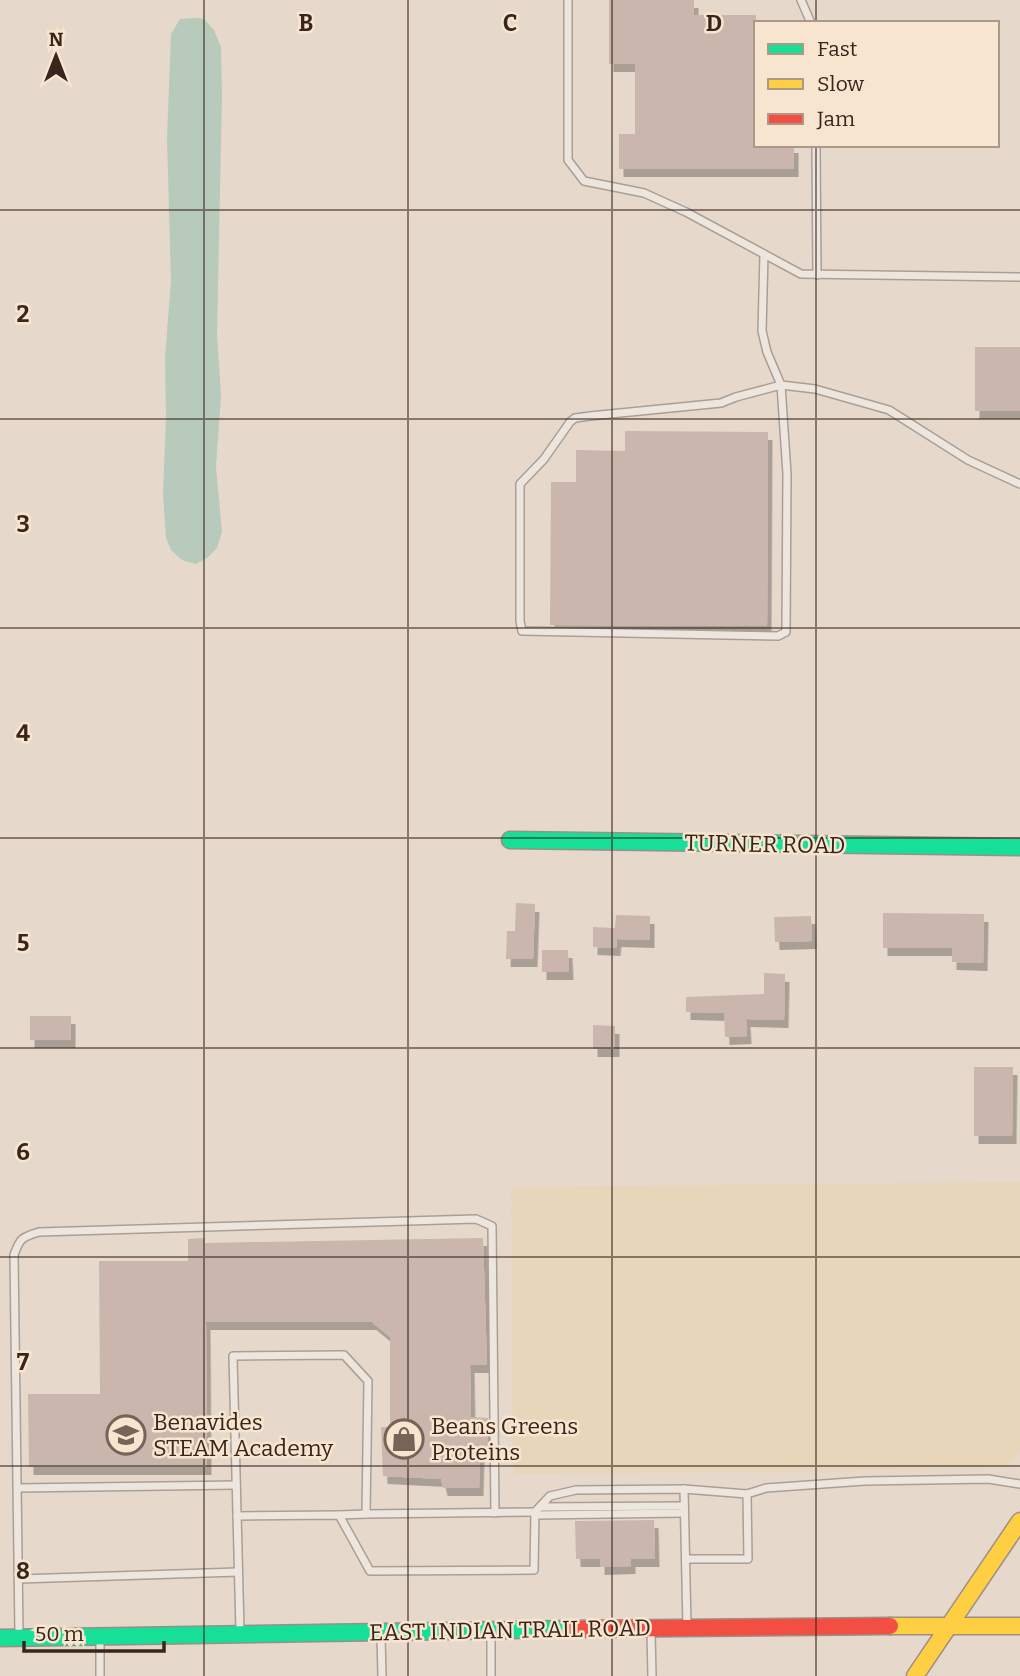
<svg xmlns="http://www.w3.org/2000/svg" width="1020" height="1676" viewBox="0 0 1020 1676" font-family="Bitter,serif">
  <style>
    .farmland { fill: #e7d6ba }
    .water { fill: #b7cabb }
    .building { fill: #cab6ac; filter: url(#shadow) }
    .lines { fill: none; stroke-linecap: round; stroke-linejoin: round }
    .lane-casing { stroke: #ab9e95; stroke-width: 10 }
    .fast-casing { stroke: #9b8e85; stroke-width: 19 }
    .slow-casing { stroke: #9b8e85; stroke-width: 19 }
    .jam-casing { stroke: #9b8e85; stroke-width: 19 }
    .lane { stroke: #ede6de; stroke-width: 7 }
    .fast { stroke: #16e098; stroke-width: 16 }
    .slow { stroke: #ffcf43; stroke-width: 16 }
    .jam { stroke: #f24e42; stroke-width: 16 }
    .grid { fill: none; stroke: #3a251c; stroke-width: 2; stroke-opacity: 0.55 }
    .labels { text-anchor: middle; stroke-width: 5; stroke-linejoin: round; paint-order: stroke }
    .street-label { font-size: 23px; fill: #3a251c; stroke: #f8e5d0 }
    .poi-label { font-size: 23px; fill: #3a251c; stroke: #f8e5d0; text-anchor: start }
    .grid-label { font-size: 23px; text-anchor: middle; font-weight: bold; fill: #3a251c; stroke: #f8e5d0; stroke-width: 5; stroke-linejoin: round; paint-order: stroke }
  </style>
  <defs>
    <filter id="shadow"><feDropShadow dx="4.5" dy="8" stdDeviation="0" flood-color="#0004"/></filter>
  </defs>
  <rect width="100%" height="100%" fill="#e6d9cb"/>
  <!-- farmland -->
  <polygon class="farmland" points="1020,1182 1020,1450 1006,1468 744,1472 513,1474 511,1187"/>
  <!-- water -->
  <polygon class="water" points="195,18 204,19 214,30 221,47 222,95 217,334 221,396 216,467 222,532 217,548 207,558 196,564 182,560 171,550 166,538 163,494 166,418 165,358 171,281 167,139 171,34 180,19"/>
  <!-- building -->
  <g class="building">
    <polygon points="609,0 694,0 694,15 756,15 756,145 794,145 794,169 619,169 619,134 635,134 635,64 609,64"/>
    <rect x="975" y="347" width="45" height="64"/>
    <polygon points="625,431 768,432 767,626 550,625 551,482 576,482 576,450 625,451"/>
    <polygon points="516,903 535,904 533,959 506,959 507,931 515,931"/>
    <polygon points="883,913 984,914 983,963 952,962 952,948 883,948"/>
    <polygon points="616,915 650,916 650,940 617,939 616,948 593,947 593,927 615,928"/>
    <polygon points="811,916 812,941 775,942 774,917"/>
    <polygon points="542,950 568,950 569,972 542,972"/>
    <polygon points="764,973 785,974 784,1020 746,1019 747,1036 725,1037 724,1013 686,1012 686,997 764,994"/>
    <rect x="30" y="1016" width="41" height="24"/>
    <polygon points="593,1025 615,1026 615,1049 593,1049"/>
    <polygon points="974,1067 1013,1067 1012,1136 974,1136"/>
    <polygon points="205,1238 205,1243 483,1238 487,1365 470,1365 471,1417 488,1418 488,1447 480,1448 479,1488 443,1488 441,1479 383,1476 381,1427 390,1427 390,1337 372,1322 206,1322 207,1467 29,1467 28,1394 100,1394 99,1261 188,1261 188,1239"/>
    <polygon points="654,1520 655,1559 631,1559 631,1566 600,1567 600,1559 576,1559 575,1521"/>
  </g>
  <g class="lines">
    <!-- lane casing -->
    <g class="lane-casing">
      <g id="lane">
        <polyline points="568,0 568,160 584,181 644,193 686,212 801,274 1020,277"/>
        <polyline points="801,0 811,23"/>
        <polyline points="816,145 817,275"/>
        <polyline points="764,254 762,331 767,352 781,385 815,389 889,410 968,460 1020,484"/>
        <polygon points="781,385 787,474 786,632 778,636 522,631 520,621 520,484 544,459 570,422 575,418 590,416 721,403 736,397"/>
        <polyline points="18,1488 236,1485"/>
        <polyline points="684,1489 747,1494 748,1559 686,1559"/>
        <polyline points="747,1494 766,1488 865,1481 988,1479 1020,1484"/>
        <polyline points="540,1507 684,1506"/>
        <polyline points="339,1515 366,1514"/>
        <polyline points="535,1515 684,1513"/>
        <polyline points="237,1516 339,1515 370,1571 534,1570 535,1512 550,1496 576,1490 684,1489 687,1626"/>
        <polyline points="19,1579 238,1572"/>
        <polyline points="240,1631 233,1356 344,1355 368,1381 366,1514 535,1512"/>
        <polyline points="651,1632 652,1676"/>
        <path d="M 19,1634 L 14,1255 C 20,1238 22,1237 39,1232 L 476,1219 L 492,1226 L 495,1513"/>
        <polyline points="491,1634 491,1676"/>
        <polyline points="381,1636 382,1676"/>
        <polyline points="100,1637 100,1676"/>
      </g>
    </g>
    <!-- fast casing -->
    <g class="fast-casing">
      <g id="fast">
        <polyline points="510,840 1020,847"/>
        <polyline points="0,1638 571,1629"/>
      </g>
    </g>
    <!-- slow casing -->
    <g class="slow-casing">
      <g id="slow">
        <polyline points="890,1626 1020,1626"/>
        <polyline points="915,1676 1020,1521"/>
      </g>
    </g>
    <!-- jam casing -->
    <g class="jam-casing">
      <polyline id="jam" points="571,1629 890,1626"/>
    </g>
    <!-- lane -->
    <use href="#lane" class="lane"/>
    <!-- fast -->
    <use href="#fast" class="fast"/>
    <!-- slow -->
    <use href="#slow" class="slow"/>
    <!-- jam -->
    <use href="#jam" class="jam"/>
  </g>
  <!-- grid -->
  <path class="grid" d="M 204,0 L 204,1676M 408,0 L 408,1676M 612,0 L 612,1676M 816,0 L 816,23M 816,145 L 816,1676M 0,210 L 1020,210M 0,419 L 1020,419M 0,628 L 1020,628M 0,838 L 1020,838M 0,1048 L 1020,1048M 0,1257 L 1020,1257M 0,1466 L 1020,1466"/>
  <!-- icons -->
  <defs>
    <g id="school-ring" transform="scale(2.0125)"><circle r="9.5" fill="#f8e5d0" stroke="#766459" stroke-width="1.5"/><path d="M0-5L7-2L0 1L-7-2ZM-4 1L0 2.5L4 1V4Q0 6-4 4Z" fill="#766459"/></g>
    <g id="shop-ring" transform="scale(2.0125)"><circle r="9.5" fill="#f8e5d0" stroke="#766459" stroke-width="1.5"/><path d="M-5-2.5h2.3a2.7 3.5 0 0 1 5.4 0H5L5.5 6h-11ZM-1.5-2.5h3a1.5 2.3 0 0 0-3 0Z" fill="#766459"/></g>
  </defs>
  <g fill-rule="evenodd">
    <use href="#school-ring" x="126" y="1435"/>
    <use href="#shop-ring" x="404" y="1439"/>
  </g>
  <g class="labels">
    <!-- street labels -->
    <g class="street-label">
      <text transform="translate(765 844) rotate(1)" y="8">TURNER ROAD</text>
      <text transform="translate(510 1630) rotate(-1)" y="8">EAST INDIAN TRAIL ROAD</text>
    </g>
    <!-- poi labels -->
    <g class="poi-label">
      <text x="153" y="1430">Benavides<tspan x="153" dy="26">STEAM Academy</tspan></text>
      <text x="431" y="1434">Beans Greens<tspan x="431" dy="26">Proteins</tspan></text>
    </g>
  </g>
  <g class="grid-label">
    <text x="306" y="31">B</text>
    <text x="510" y="31">C</text>
    <text x="714" y="31">D</text>
    <text x="23" y="322">2</text>
    <text x="23" y="532">3</text>
    <text x="23" y="741">4</text>
    <text x="23" y="951">5</text>
    <text x="23" y="1160">6</text>
    <text x="23" y="1370">7</text>
    <text x="23" y="1579">8</text>
  </g>
  <!-- legend -->
  <rect x="754" y="21" width="245" height="126" fill="#f8e5d0" stroke="#ac9888" stroke-width="2"/>
  <rect x="768" y="44" width="35" height="10" fill="#16e098" stroke="#ac9888" stroke-width="2"/>
  <text x="817" y="56" font-size="21" fill="#3a251c">Fast</text>
  <rect x="768" y="79" width="35" height="10" fill="#ffcf43" stroke="#ac9888" stroke-width="2"/>
  <text x="817" y="91" font-size="21" fill="#3a251c">Slow</text>
  <rect x="768" y="114" width="35" height="10" fill="#f24e42" stroke="#ac9888" stroke-width="2"/>
  <text x="817" y="126" font-size="21" fill="#3a251c">Jam</text>
  <!-- north arrow -->
  <g transform="translate(56 56)" stroke="#f8e5d0" stroke-width="5" paint-order="stroke">
  <path d="M0-5L12 26L0 18L-12 26Z" fill="#3a251c"/>
  <text y="-10" font-size="19" font-weight="bold" text-anchor="middle" fill="#3a251c">N</text>
  </g>
  <!-- scale -->
  <path d="M24 1641v10h140v-10" fill="none" stroke="#3a251c" stroke-width="3.5"/>
  <text x="35" y="1641" font-size="21" fill="#3a251c" stroke="#f8e5d0" stroke-width="5" paint-order="stroke">50 m</text>
</svg>
